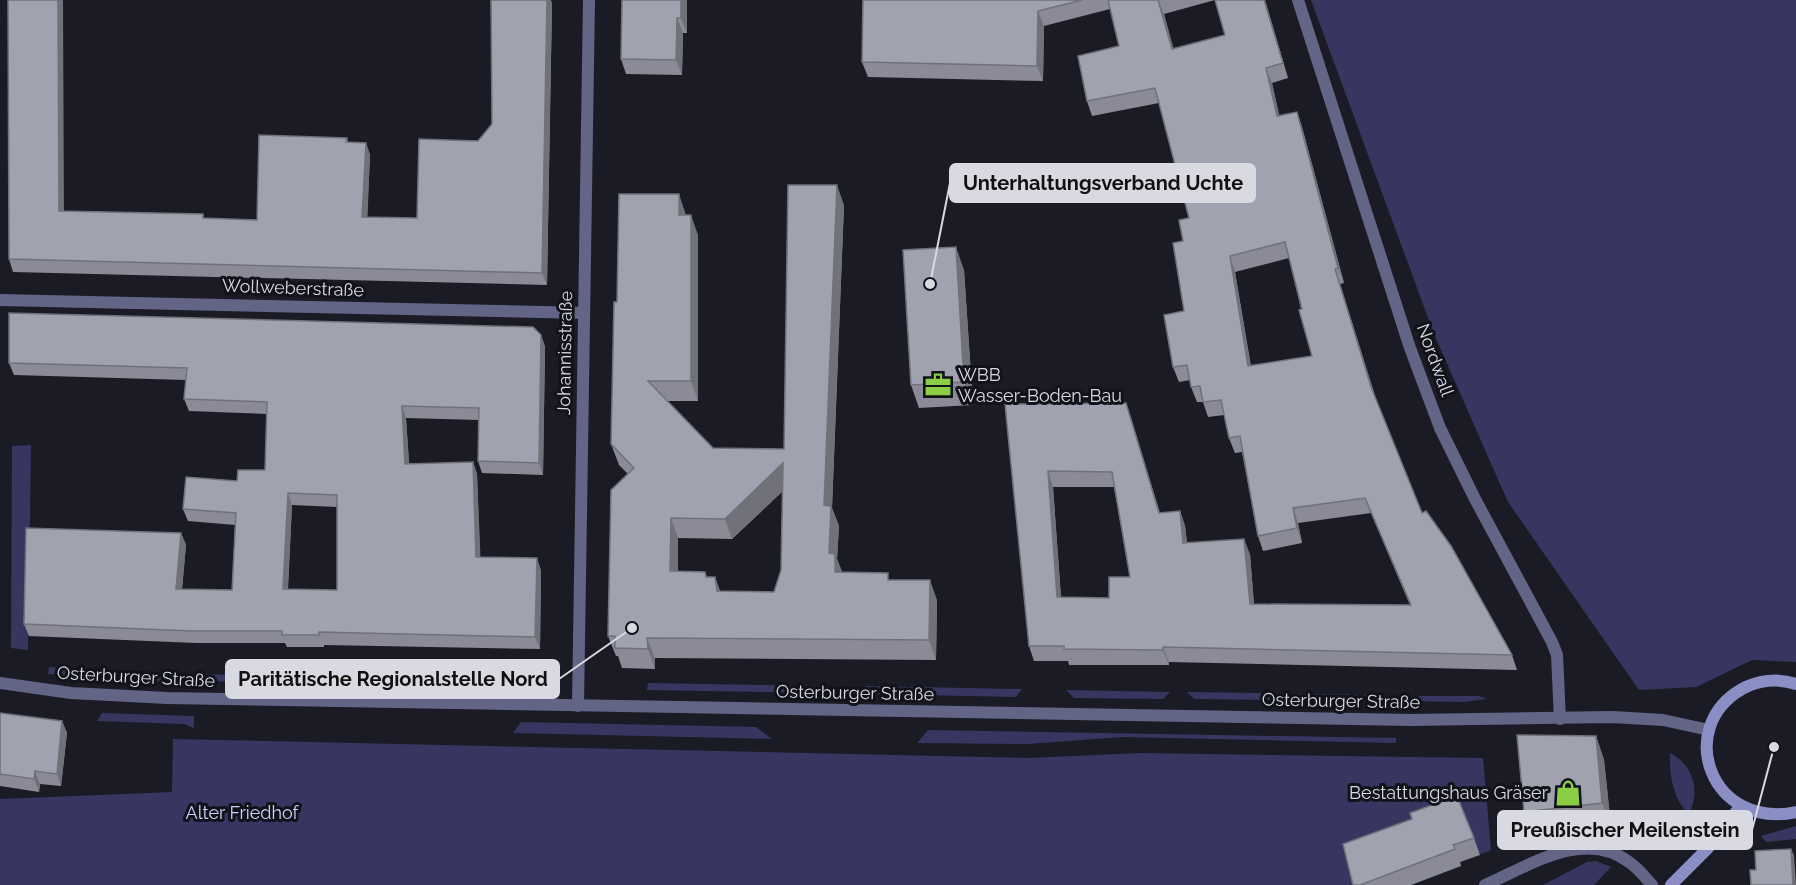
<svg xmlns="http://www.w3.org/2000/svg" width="1796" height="885" viewBox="0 0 1796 885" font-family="Raleway,sans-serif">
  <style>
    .green { fill: #363660 }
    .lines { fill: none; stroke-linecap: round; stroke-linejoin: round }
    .service { stroke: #636586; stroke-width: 12 }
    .minor { stroke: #636586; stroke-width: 12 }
    .tertiary { stroke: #636586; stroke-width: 12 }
    .secondary { stroke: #8b8ec4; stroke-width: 12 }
    .wall { fill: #8a8b96; fill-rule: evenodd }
    .shaded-wall { fill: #71717a }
    .building { fill: #a1a2af; stroke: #71717a; stroke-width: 1.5; fill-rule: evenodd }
    .labels { text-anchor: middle; stroke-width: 6; stroke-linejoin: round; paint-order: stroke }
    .street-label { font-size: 18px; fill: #d9dae1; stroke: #12121b }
    .poi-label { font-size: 18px; fill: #d9dae1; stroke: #12121b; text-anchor: start }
    .park-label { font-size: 18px; fill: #cdd0fb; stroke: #12121b }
    .leader { fill: none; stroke: #d9dae1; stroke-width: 2 }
    .callout-dot { fill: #d9dae1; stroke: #12121b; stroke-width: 2 }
    .callout { fill: #d9dae1; stroke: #d9dae1; stroke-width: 2 }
    .callout-label { font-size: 20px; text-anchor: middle; font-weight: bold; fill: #111 }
  </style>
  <rect width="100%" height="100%" fill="#1b1b25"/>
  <!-- green -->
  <g class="green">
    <polygon points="1311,0 1796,0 1796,662 1752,660 1696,687 1639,690 1508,502 1434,334"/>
    <polygon points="31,445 28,650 11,648 12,446"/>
    <polygon points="49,667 169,674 163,681 48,674"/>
    <polygon points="196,674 322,677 314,683 203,681"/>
    <polygon points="648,683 820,686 814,693 647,690"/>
    <polygon points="864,686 1022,689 1016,697 871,694"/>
    <polygon points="1066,690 1170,692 1163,699 1074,698"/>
    <polygon points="1188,693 1188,692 1372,695 1366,701 1194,699"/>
    <polygon points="1394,696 1479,696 1487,699 1464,702 1398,701"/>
    <polygon points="102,713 194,716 194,728 184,724 97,721"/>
    <polygon points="521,722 756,727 772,739 513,733"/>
    <polygon points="928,730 1396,738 1396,743 1122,737 1028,744 917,743"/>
    <polygon points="173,739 1029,758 1140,753 1483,758 1491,850 1460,862 1461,866 1411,885 0,885 0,799 172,792"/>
    <path d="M 1670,753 C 1694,765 1700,792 1689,814 C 1673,800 1669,774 1670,753 Z"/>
    <polygon points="1796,826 1796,839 1766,842 1761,836"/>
    <polygon points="1596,861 1611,867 1594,885 1543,885 1587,862"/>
  </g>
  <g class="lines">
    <!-- service -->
    <path class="service" d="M 1485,885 C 1529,866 1584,828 1629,862 C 1638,868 1645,877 1652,885"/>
    <!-- minor -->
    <g class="minor">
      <polyline points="1298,0 1410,348 1440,428 1475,499 1552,642 1557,655 1560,719"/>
      <polyline points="0,300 584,313"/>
      <polyline points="578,706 589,0"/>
    </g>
    <!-- tertiary -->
    <polyline class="tertiary" points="0,683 71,693 167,698 1411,720 1613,717 1663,720 1709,730"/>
    <!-- secondary -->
    <g class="secondary">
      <path d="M 1796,684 C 1778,678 1758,680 1742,689 C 1674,728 1711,830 1796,812"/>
      <polyline points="1671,885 1708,848 1740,807"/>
    </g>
  </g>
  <!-- wall -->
  <g class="wall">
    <polygon points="622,0 687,0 687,33 683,33 682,75 626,74 621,59"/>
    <path d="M 863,0 L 1265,0 L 1288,78 L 1272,83 L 1279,116 L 1297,112 L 1302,127 L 1344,283 L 1340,284 L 1375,396 L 1422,513 L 1512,655 L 1517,670 L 1169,662 L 1169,665 L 1069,665 L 1068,661 L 1034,661 L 1029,646 L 1005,404 L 1131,418 L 1160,513 L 1180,511 L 1185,526 L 1187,543 L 1250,554 L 1254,604 L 1410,605 L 1371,513 L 1298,523 L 1302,543 L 1263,551 L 1258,536 L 1242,452 L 1235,453 L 1229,438 L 1224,415 L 1208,417 L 1203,402 L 1197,402 L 1191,387 L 1190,380 L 1179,382 L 1173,367 L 1184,311 L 1183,241 L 1189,218 L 1159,103 L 1092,116 L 1087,101 L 1119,46 L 1110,9 L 1044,26 L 1043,81 L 868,77 L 862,62 ZM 1215,0 L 1225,35 L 1173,49 L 1164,14 ZM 1289,258 L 1312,356 L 1251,366 L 1235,272 ZM 1053,487 L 1114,487 L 1130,577 L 1109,598 L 1061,597 Z"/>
    <polygon points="552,3 547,285 13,272 9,259 64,211 205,218 257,220 347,138 348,142 366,143 370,155 367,217 417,218 492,124"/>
    <path d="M 844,205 L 832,508 L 839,526 L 837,559 L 842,572 L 891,580 L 937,600 L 936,660 L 655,658 L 655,669 L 622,668 L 618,656 L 616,656 L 608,636 L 628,474 L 619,465 L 611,444 L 617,302 L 686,215 L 698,235 L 698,401 L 667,401 L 713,448 L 784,449 ZM 783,491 L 781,570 L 774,592 L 720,591 L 715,577 L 707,577 L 705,572 L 678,571 L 678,538 L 732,539 Z"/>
    <polygon points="964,270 973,405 919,408 911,385"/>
    <path d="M 541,335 L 545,347 L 543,475 L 482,473 L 478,461 L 479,420 L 406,418 L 409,464 L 473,462 L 477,474 L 480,557 L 541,570 L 540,649 L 324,645 L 324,647 L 287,647 L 285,643 L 196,643 L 29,636 L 24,624 L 181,533 L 186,545 L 182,589 L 232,590 L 235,525 L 188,521 L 183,509 L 237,481 L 265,470 L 267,414 L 189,411 L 184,399 L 186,380 L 14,375 L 9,363 ZM 292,505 L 337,507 L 337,590 L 288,590 Z"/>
    <polygon points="0,713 62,721 67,733 61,786 40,784 39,792 0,786"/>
    <polygon points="1596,736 1604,760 1611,826 1533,835 1524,812"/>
    <polygon points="1474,838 1480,855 1460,862 1461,866 1411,885 1353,885 1343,844"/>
  </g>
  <!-- shaded-wall -->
  <g class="shaded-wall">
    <polygon points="58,0 63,0 64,223 59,211"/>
    <polygon points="547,0 551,0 552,3 547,285 542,273"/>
    <polygon points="681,0 687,0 687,33 681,18"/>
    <polygon points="1158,0 1164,14 1178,64 1172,49"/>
    <polygon points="1264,0 1265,0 1288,78 1283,63"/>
    <polygon points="1038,11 1044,26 1043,81 1037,66"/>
    <polygon points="677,18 683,33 682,75 676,60"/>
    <polygon points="1266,68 1272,83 1283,131 1277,116"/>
    <polygon points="1297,112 1302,127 1344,283 1338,268"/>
    <polygon points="366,143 370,155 367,229 362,217"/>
    <polygon points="837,185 844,205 832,508 839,526 837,559 843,574 843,592 829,553 824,505"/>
    <polygon points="679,194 686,215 686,235 679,215"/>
    <polygon points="691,215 698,235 698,401 691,381"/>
    <polygon points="956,247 964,270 973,405 964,382"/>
    <polygon points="1230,256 1235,272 1253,381 1248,366"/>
    <polygon points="1335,269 1340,284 1377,402 1371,387"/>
    <polygon points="541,335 545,347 543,475 539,463"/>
    <polygon points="1126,403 1131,418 1164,528 1159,513"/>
    <polygon points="402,406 406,418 410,476 405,464"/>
    <polygon points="473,462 477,474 481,569 476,557"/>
    <polygon points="783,463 790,484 732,539 725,519"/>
    <polygon points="1048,471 1053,487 1062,612 1057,597"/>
    <polygon points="288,493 292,505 287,602 283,589"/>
    <polygon points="1293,508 1298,523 1302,543 1297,528"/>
    <polygon points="1180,511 1185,526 1189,558 1183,543"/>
    <polygon points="671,518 678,538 678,591 670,571"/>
    <polygon points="181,533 186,545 181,601 176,589"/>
    <polygon points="1244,539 1250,554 1255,619 1250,604"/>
    <polygon points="537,558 541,570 540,649 535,637"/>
    <polygon points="715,577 722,597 717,591"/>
    <polygon points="930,580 937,600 936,660 929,640"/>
    <polygon points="647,638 655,658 655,669 648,649"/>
    <polygon points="1163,647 1169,662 1169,665 1163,650"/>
    <polygon points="62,721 67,733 61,786 57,774"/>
    <polygon points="1596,736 1604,760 1611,826 1602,803"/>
    <polygon points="35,771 40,784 39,792 34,779"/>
    <polygon points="1791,849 1794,855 1796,885 1793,885"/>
  </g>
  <!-- building -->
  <g class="building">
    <polygon points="8,0 58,0 59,211 203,214 203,218 257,220 259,135 347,138 346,142 366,143 362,217 417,218 419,139 478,141 492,124 491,0 547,0 542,273 9,259"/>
    <polygon points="622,0 681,0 681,18 677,18 676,60 621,59"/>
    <polygon points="863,0 1082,0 1038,11 1037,66 862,62"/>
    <path d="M 1108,0 L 1158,0 L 1172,49 L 1225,35 L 1215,0 L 1264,0 L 1283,63 L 1266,68 L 1277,116 L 1297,112 L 1338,268 L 1335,269 L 1371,387 L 1422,513 L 1426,511 L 1451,546 L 1512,655 L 1163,647 L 1163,650 L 1064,649 L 1064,646 L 1029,646 L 1005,404 L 1126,403 L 1159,513 L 1180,511 L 1183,543 L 1244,539 L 1250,604 L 1411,605 L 1365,498 L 1293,508 L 1297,528 L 1258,536 L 1240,436 L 1229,438 L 1221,400 L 1203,402 L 1200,386 L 1191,387 L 1187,365 L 1173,367 L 1164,315 L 1184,311 L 1173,243 L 1183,241 L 1179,220 L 1189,218 L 1155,88 L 1087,101 L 1078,56 L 1119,46 ZM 1285,242 L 1302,309 L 1299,310 L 1312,356 L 1248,366 L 1230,256 ZM 1048,471 L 1112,472 L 1130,577 L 1109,577 L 1109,598 L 1057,597 Z"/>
    <path d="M 788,185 L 837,185 L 824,505 L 831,506 L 829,553 L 835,554 L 835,572 L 888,573 L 888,580 L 930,580 L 929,640 L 647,638 L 648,649 L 615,648 L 615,636 L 608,636 L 611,490 L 634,468 L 611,444 L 614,302 L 617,302 L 619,194 L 679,194 L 679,215 L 691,215 L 691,381 L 648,381 L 713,448 L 784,449 ZM 783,463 L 781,570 L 774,592 L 717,591 L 715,577 L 706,577 L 705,572 L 670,571 L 671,518 L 725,519 Z"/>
    <polygon points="956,247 964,382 911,385 903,250"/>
    <path d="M 9,313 L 533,327 L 541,335 L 539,463 L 478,461 L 479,408 L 402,406 L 405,464 L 473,462 L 476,557 L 537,558 L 535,637 L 319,632 L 319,635 L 282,635 L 282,631 L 192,631 L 24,624 L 26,528 L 181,533 L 176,589 L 232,590 L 236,513 L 183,509 L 186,477 L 237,481 L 238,470 L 265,470 L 267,402 L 184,399 L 187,368 L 9,363 ZM 288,493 L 337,495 L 337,590 L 283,589 Z"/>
    <polygon points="0,713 62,721 57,774 35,771 34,779 0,774"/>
    <polygon points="1517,735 1596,736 1602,803 1524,812"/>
    <polygon points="1457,796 1474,838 1453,845 1455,849 1360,885 1353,885 1343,844 1412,819 1410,813"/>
    <polygon points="1791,849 1793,885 1751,885 1750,870 1756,870 1755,851"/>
  </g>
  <!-- icons -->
  <defs>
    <g id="office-bare" transform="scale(2.07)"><path d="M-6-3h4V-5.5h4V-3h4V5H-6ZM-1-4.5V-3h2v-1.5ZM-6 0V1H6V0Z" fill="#8bce46" stroke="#12121b" stroke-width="2.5" paint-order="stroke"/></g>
    <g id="shop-bare" transform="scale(2.07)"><path d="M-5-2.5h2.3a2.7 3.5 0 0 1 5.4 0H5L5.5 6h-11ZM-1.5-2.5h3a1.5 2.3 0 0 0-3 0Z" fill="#8bce46" stroke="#12121b" stroke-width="2.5" paint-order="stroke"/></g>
  </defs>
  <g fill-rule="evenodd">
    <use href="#office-bare" x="938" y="385"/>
    <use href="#shop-bare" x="1568" y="793"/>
  </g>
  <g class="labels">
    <!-- street labels -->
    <g class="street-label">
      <text transform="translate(293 288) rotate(2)" y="6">Wollweberstraße</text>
      <text transform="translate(565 353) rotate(-89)" y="6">Johannisstraße</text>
      <text transform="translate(1435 360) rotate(70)" y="6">Nordwall</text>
      <text transform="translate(136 677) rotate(3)" y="6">Osterburger Straße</text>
      <text transform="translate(855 693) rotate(1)" y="6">Osterburger Straße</text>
      <text transform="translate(1341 701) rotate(1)" y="6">Osterburger Straße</text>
    </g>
    <!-- poi labels -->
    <g class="poi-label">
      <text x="958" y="381">WBB<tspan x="958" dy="21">Wasser-Boden-Bau</tspan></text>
      <text x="1548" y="799" text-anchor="end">Bestattungshaus Gräser</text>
    </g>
    <!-- park labels -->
    <g class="park-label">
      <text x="242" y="819">Alter Friedhof</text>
    </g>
  </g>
  <!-- callouts -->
  <path class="leader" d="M930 284L950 183M632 628L559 679M1774 747L1752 830"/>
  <g class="callout-dot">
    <circle cx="930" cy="284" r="6"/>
    <circle cx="632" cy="628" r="6"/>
    <circle cx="1774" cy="747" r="6"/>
  </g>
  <g class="callout">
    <rect x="950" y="164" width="305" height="38" rx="6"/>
    <rect x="226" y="660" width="333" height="38" rx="6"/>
    <rect x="1498" y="811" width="254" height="38" rx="6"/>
  </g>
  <g class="callout-label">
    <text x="1103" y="190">Unterhaltungsverband Uchte</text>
    <text x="393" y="686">Paritätische Regionalstelle Nord</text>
    <text x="1625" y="837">Preußischer Meilenstein</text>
  </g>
</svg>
